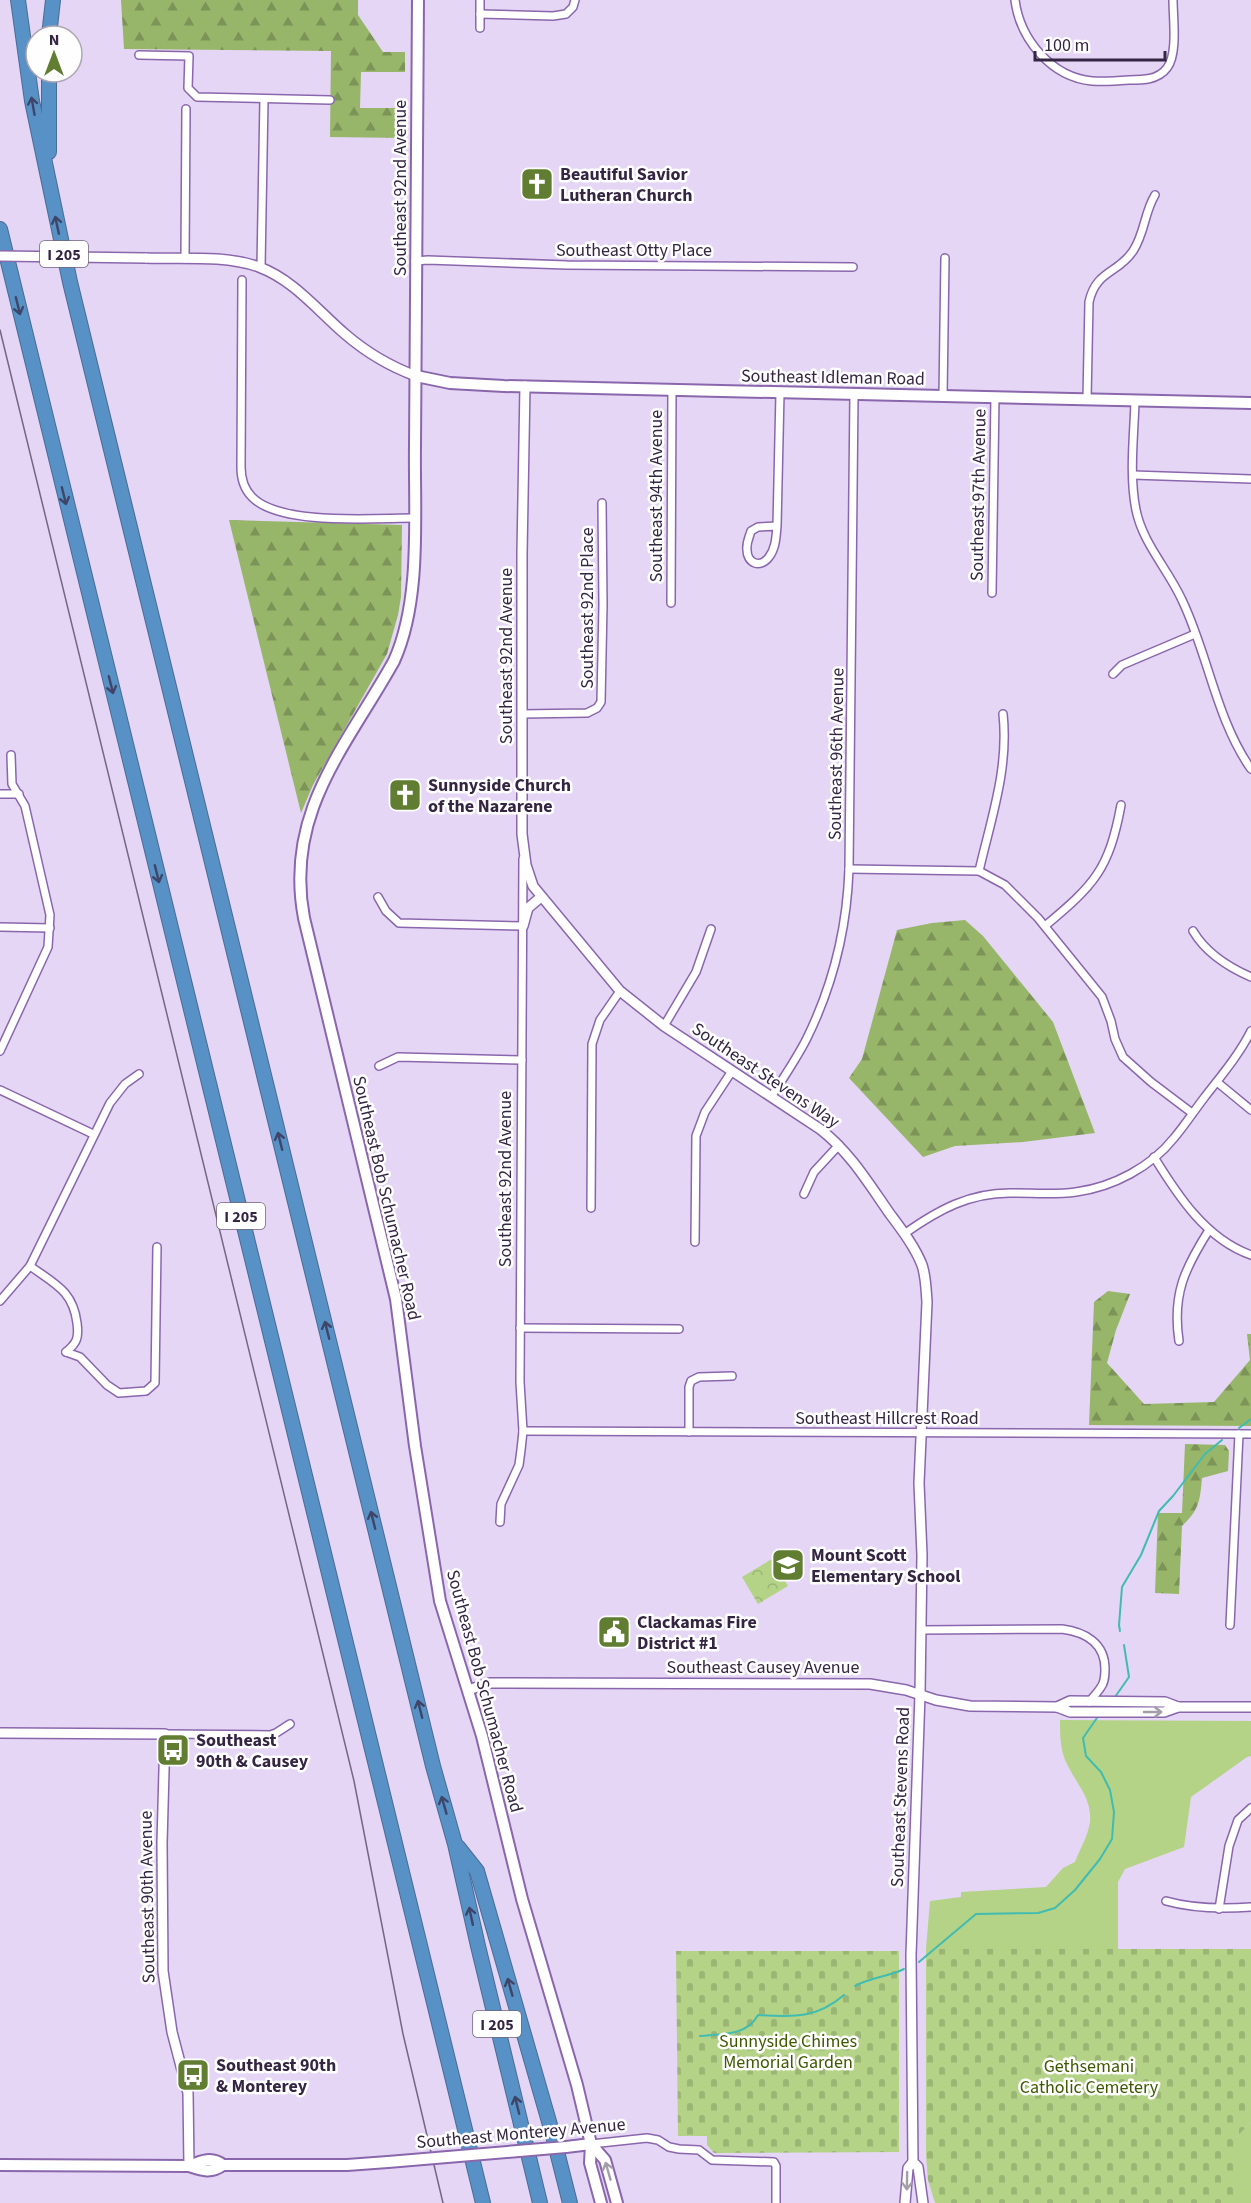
<svg xmlns="http://www.w3.org/2000/svg" width="1251" height="2203" viewBox="0 0 1251 2203" font-family="'Source Sans 3',sans-serif">
  <style>
    .grass { fill: #b4d386 }
    .forest { fill: url(#forest-firs) }
    .cemetery { fill: url(#cemetery-stones) }
    .park { fill: url(#park-crowns) }
    .lines { fill: none; stroke-linecap: round; stroke-linejoin: round }
    .stream { stroke: #40bcb1; stroke-width: 2 }
    .minor-casing { stroke: #8a67ac; stroke-width: 10 }
    .tertiary-casing { stroke: #8a67ac; stroke-width: 12 }
    .secondary-casing { stroke: #8a67ac; stroke-width: 14 }
    .motorway-casing { stroke: #4b6b97; stroke-width: 16 }
    .minor { stroke: #fff; stroke-width: 7 }
    .tertiary { stroke: #fff; stroke-width: 9 }
    .secondary { stroke: #fff; stroke-width: 10 }
    .motorway { stroke: #5791c5; stroke-width: 14 }
    .tram { stroke: #756683; stroke-width: 1.5 }
    .tertiary-bridge-casing { stroke: #8a67ac; stroke-width: 12; stroke-linecap: butt }
    .secondary-bridge-casing { stroke: #8a67ac; stroke-width: 14; stroke-linecap: butt }
    .tertiary-bridge { stroke: #fff; stroke-width: 9 }
    .secondary-bridge { stroke: #fff; stroke-width: 10 }
    .oneway { stroke: #3e4569 }
    .oneway2 { stroke: #a49daa }
    .labels { text-anchor: middle; stroke-width: 5; stroke-linejoin: round; paint-order: stroke }
    .shield { fill: #fefefe; stroke: #71667a; stroke-width: 1.5 }
    .shield-label { font-size: 16px; font-weight: bold; fill: #342542 }
    .poi-label { font-size: 18px; font-weight: bold; fill: #342542; stroke: #fefefe; text-anchor: start }
    .street-label { font-size: 18px; fill: #342542; stroke: #fefefe }
    .park-label { font-size: 18px; fill: #3e5800; stroke: #fefefe }
  </style>
  <defs>
    <pattern id="forest-firs" width="22" height="20" patternUnits="userSpaceOnUse" patternTransform="scale(1.5)"><rect width="22" height="20" fill="#97b669"/><path d="M5 1l3.5 6h-7zM16 11l3.5 6h-7z" fill="#7c9458"/></pattern>
    <pattern id="cemetery-stones" width="16" height="16" patternUnits="userSpaceOnUse" patternTransform="scale(1.5)"><rect width="16" height="16" fill="#b4d386"/><path d="M2 7V4a2 2 0 0 1 4 0v3zM10 15v-3a2 2 0 0 1 4 0v3z" fill="#9bb575"/></pattern>
    <pattern id="park-crowns" width="20" height="18" patternUnits="userSpaceOnUse" patternTransform="scale(1.5)"><rect width="20" height="18" fill="#b4d386"/><path d="M2 6a3 3 0 1 1 6 0M12 15a3 3 0 1 1 6 0" fill="none" stroke="#9bb575"/></pattern>
  </defs>
  <rect width="100%" height="100%" fill="#e4d6f4"/>
  <!-- grass -->
  <g class="grass">
    <path d="M 1060,1720 L 1251,1721 L 1251,1756 L 1247,1757 L 1191,1797 L 1184,1847 L 1125,1869 L 1118,1882 L 1118,1949 L 926,1949 L 930,1901 L 961,1897 L 961,1892 L 1046,1887 L 1063,1868 L 1075,1862 C 1080,1849 1088,1836 1090,1822 C 1092,1799 1078,1786 1068,1766 C 1060,1752 1060,1736 1060,1720 Z"/>
    <polygon points="1251,2122 1251,2203 1236,2203 1236,2138"/>
  </g>
  <!-- forest -->
  <g class="forest">
    <polygon points="121,0 358,0 358,15 383,52 405,52 405,72 361,72 360,108 406,108 406,138 330,137 331,51 124,49"/>
    <polygon points="229,520 402,525 401,597 398,615 387,654 313,785 301,813"/>
    <polygon points="965,920 983,936 1053,1022 1095,1133 1023,1142 955,1146 923,1157 849,1078 862,1059 897,930 932,923"/>
    <polygon points="1108,1291 1130,1294 1116,1330 1107,1363 1144,1404 1214,1402 1250,1360 1247,1334 1251,1334 1251,1426 1089,1425 1094,1302"/>
    <path d="M 1185,1444 L 1225,1445 L 1229,1451 L 1228,1471 L 1202,1478 C 1200,1501 1199,1510 1182,1526 L 1179,1594 L 1155,1593 L 1158,1513 L 1182,1513 Z"/>
  </g>
  <!-- cemetery -->
  <g class="cemetery">
    <polygon points="926,1949 1251,1949 1251,2122 1236,2138 1236,2203 935,2203 928,2180 926,2155"/>
    <polygon points="676,1951 899,1951 899,2152 714,2153 707,2145 707,2136 678,2136"/>
  </g>
  <!-- park -->
  <polygon class="park" points="772,1559 788,1586 758,1604 742,1577"/>
  <g class="lines">
    <!-- stream -->
    <g class="stream">
      <polyline points="1239,1428 1251,1419"/>
      <polyline points="1120,1631 1119,1625 1122,1587 1141,1555 1159,1511 1173,1496 1205,1454 1222,1440"/>
      <polyline points="1115,1697 1129,1677 1124,1645"/>
      <polyline points="919,1962 976,1914 1038,1913 1055,1908 1075,1890 1100,1859 1112,1839 1114,1812 1110,1790 1101,1772 1086,1756 1083,1738 1099,1715"/>
      <path d="M 855,1986 C 871,1977 888,1977 904,1969"/>
      <path d="M 700,2036 C 721,2034 747,2036 758,2015 C 793,2017 816,2019 844,1995"/>
    </g>
    <!-- minor casing -->
    <g class="minor-casing">
      <g id="minor">
        <path d="M 1015,0 C 1020,39 1051,77 1092,81 C 1104,82 1117,81 1129,80 C 1143,80 1158,80 1167,68 C 1178,54 1173,18 1173,0"/>
        <polyline points="480,14 553,16 566,14 573,7 575,0"/>
        <polyline points="480,28 480,0"/>
        <polyline points="139,55 189,56 188,88 197,97 330,100"/>
        <polyline points="185,259 186,109"/>
        <polyline points="415,261 428,260 567,265 853,267"/>
        <polyline points="261,267 264,99"/>
        <path d="M 242,280 L 241,467 C 241,477 244,489 252,497 C 280,526 374,518 414,518"/>
        <polyline points="943,396 945,258"/>
        <path d="M 1087,399 L 1089,302 C 1096,270 1118,274 1133,251 C 1145,233 1144,213 1155,195"/>
        <path d="M 1135,401 C 1134,436 1129,475 1136,510 C 1143,544 1168,569 1182,600 C 1208,654 1216,719 1251,769"/>
        <polyline points="1133,475 1251,479"/>
        <path d="M 777,526 L 758,527 L 751,531 C 749,538 746,543 747,550 C 747,563 760,569 769,557 C 776,548 776,536 777,526 L 780,393"/>
        <polyline points="992,593 995,397"/>
        <polyline points="671,603 672,390"/>
        <polyline points="1113,674 1122,665 1195,634"/>
        <polyline points="522,714 587,713 597,708 601,702 603,605 602,503"/>
        <polyline points="0,794 19,794"/>
        <polyline points="849,869 979,871 1005,885 1038,918 1102,997 1111,1021 1115,1039 1123,1057 1151,1082 1192,1113"/>
        <path d="M 979,871 C 991,819 1009,768 1003,714"/>
        <polyline points="378,897 386,911 399,923 523,926"/>
        <path d="M 1045,926 C 1094,885 1109,870 1121,805"/>
        <polyline points="0,927 50,928"/>
        <path d="M 1193,931 C 1206,953 1228,967 1251,977"/>
        <polyline points="664,1026 696,972 711,929"/>
        <polyline points="0,1051 48,947 50,915 25,806 12,784 11,755"/>
        <polyline points="379,1066 398,1057 522,1060"/>
        <polyline points="1217,1082 1251,1110"/>
        <polyline points="0,1090 93,1134"/>
        <path d="M 771,1097 C 784,1077 797,1058 807,1038 C 833,985 847,927 849,869 L 854,394"/>
        <path d="M 1154,1157 C 1178,1196 1206,1239 1251,1255"/>
        <polyline points="804,1194 814,1172 839,1145"/>
        <polyline points="591,1208 592,1044 600,1020 620,991"/>
        <path d="M 904,1234 C 938,1210 970,1192 1013,1193 C 1034,1193 1055,1195 1076,1192 C 1113,1187 1151,1167 1174,1138 C 1185,1125 1194,1111 1204,1098 C 1221,1076 1239,1055 1251,1031"/>
        <polyline points="695,1242 696,1136 705,1112 732,1071"/>
        <path d="M 30,1266 C 55,1284 73,1291 77,1323 C 79,1338 77,1343 66,1352"/>
        <polyline points="0,1301 30,1266 110,1103 125,1084 139,1074"/>
        <polyline points="520,1328 679,1329"/>
        <path d="M 1179,1341 C 1172,1294 1185,1268 1209,1230"/>
        <polyline points="66,1352 80,1357 107,1385 119,1393 146,1391 155,1383 157,1247"/>
        <polyline points="523,1431 1251,1434"/>
        <polyline points="689,1432 689,1387 691,1381 699,1377 732,1376"/>
        <polyline points="500,1522 501,1504 519,1465 521,1450 523,1431 520,1382 523,859"/>
        <polyline points="1230,1625 1239,1434"/>
        <path d="M 921,1630 L 1062,1629 C 1085,1632 1105,1643 1105,1669 C 1105,1675 1105,1682 1101,1687 C 1098,1692 1093,1697 1089,1702"/>
        <polyline points="165,1734 270,1735 276,1733 290,1724"/>
        <path d="M 1166,1901 C 1194,1909 1222,1909 1251,1907"/>
        <polyline points="1219,1909 1229,1846 1238,1820 1251,1808"/>
        <polyline points="591,2144 647,2138 658,2140 669,2147 679,2149 699,2150 712,2160 774,2162 776,2166 776,2203"/>
      </g>
    </g>
    <!-- tertiary casing -->
    <g class="tertiary-casing">
      <g id="tertiary">
        <path d="M 145,258 C 180,259 226,255 259,267 C 294,280 318,311 345,334 C 367,353 389,366 416,376"/>
        <path d="M 525,386 L 522,553 L 522,834 L 526,865 L 533,886 L 620,991 L 664,1026 L 820,1129 C 850,1152 869,1184 890,1214 C 902,1230 915,1247 922,1265 C 926,1277 926,1289 927,1302 L 919,1483 L 922,1555 L 920,1694 L 911,1955 L 913,2162 L 918,2167 L 923,2203"/>
        <polyline points="523,926 528,908 541,897"/>
        <polyline points="468,1690 490,1683 870,1684 906,1690 936,1700 970,1706 1057,1707 1070,1701 1165,1702 1178,1707"/>
        <polyline points="1057,1707 1070,1712 1164,1712 1178,1707 1251,1707"/>
        <polyline points="0,1733 165,1734 162,1843 163,1971 172,2032 188,2093 189,2166"/>
        <polyline points="905,2203 908,2168 913,2162"/>
      </g>
    </g>
    <!-- secondary casing -->
    <g class="secondary-casing">
      <g id="secondary">
        <path d="M 418,0 C 417,148 417,297 415,446 C 414,513 422,599 394,661 C 346,747 284,813 304,918 L 396,1299 L 415,1446 L 440,1601 L 482,1736 L 522,1899 L 577,2085 L 591,2144 L 590,2163 L 601,2203"/>
        <polyline points="416,376 450,383 504,386 1251,403"/>
        <polyline points="591,2144 605,2160 617,2203"/>
        <polyline points="566,2147 591,2144"/>
        <path d="M 0,2165 L 189,2166 C 201,2170 211,2174 223,2165 L 347,2165 L 388,2162"/>
        <path d="M 189,2166 C 201,2161 212,2156 223,2165"/>
      </g>
    </g>
    <!-- motorway casing -->
    <g class="motorway-casing">
      <g id="motorway">
        <polyline points="18,0 32,101 70,282 433,1766 455,1844 478,1946 540,2203"/>
        <polyline points="49,36 53,0"/>
        <polyline points="49,152 49,72"/>
        <polyline points="0,229 483,2203"/>
        <polyline points="458,1847 477,1871 552,2132 570,2203"/>
      </g>
    </g>
    <!-- minor -->
    <use href="#minor" class="minor"/>
    <!-- tertiary -->
    <use href="#tertiary" class="tertiary"/>
    <!-- secondary -->
    <use href="#secondary" class="secondary"/>
    <!-- motorway -->
    <use href="#motorway" class="motorway"/>
    <!-- tram -->
    <polyline class="tram" points="0,330 354,1781 403,2034 443,2203"/>
    <!-- tertiary-bridge casing -->
    <g class="tertiary-bridge-casing">
      <polyline id="tertiary-bridge" points="0,256 145,258"/>
    </g>
    <!-- secondary-bridge casing -->
    <g class="secondary-bridge-casing">
      <polyline id="secondary-bridge" points="388,2162 566,2147"/>
    </g>
    <!-- tertiary-bridge -->
    <use href="#tertiary-bridge" class="tertiary-bridge"/>
    <!-- secondary-bridge -->
    <use href="#secondary-bridge" class="secondary-bridge"/>
  </g>
  <!-- one-way arrows -->
  <defs><path id="oneway-shaft" d="M-6 0H5M1.5-3L5.5 0L1.5 3" fill="none" stroke-width="1.6" stroke-linecap="round" stroke-linejoin="round" transform="scale(1.5)"/></defs>
  <g class="oneway">
    <use href="#oneway-shaft" transform="translate(33 106) rotate(-100)"/>
    <use href="#oneway-shaft" transform="translate(57 225) rotate(-102)"/>
    <use href="#oneway-shaft" transform="translate(18 306) rotate(76)"/>
    <use href="#oneway-shaft" transform="translate(64 496) rotate(76)"/>
    <use href="#oneway-shaft" transform="translate(111 685) rotate(76)"/>
    <use href="#oneway-shaft" transform="translate(157 874) rotate(76)"/>
    <use href="#oneway-shaft" transform="translate(280 1141) rotate(-104)"/>
    <use href="#oneway-shaft" transform="translate(327 1330) rotate(-104)"/>
    <use href="#oneway-shaft" transform="translate(373 1520) rotate(-104)"/>
    <use href="#oneway-shaft" transform="translate(420 1709) rotate(-104)"/>
    <use href="#oneway-shaft" transform="translate(444 1805) rotate(-106)"/>
    <use href="#oneway-shaft" transform="translate(471 1916) rotate(-102)"/>
    <use href="#oneway-shaft" transform="translate(510 1987) rotate(-106)"/>
    <use href="#oneway-shaft" transform="translate(517 2105) rotate(-104)"/>
  </g>
  <g class="oneway2">
    <use href="#oneway-shaft" transform="translate(1153 1712)"/>
    <use href="#oneway-shaft" transform="translate(608 2171) rotate(-106)"/>
    <use href="#oneway-shaft" transform="translate(907 2181) rotate(91)"/>
  </g>
  <!-- icons -->
  <defs>
    <g id="church-square" transform="scale(1.725)"><rect x="-9" y="-9" width="18" height="18" rx="4" fill="#617d31" stroke="#fefefe"/><path d="M-1.2-6h2.4v3.5h3.3v2.4h-3.3V6h-2.4V-.1h-3.3v-2.4h3.3Z" fill="#fff"/></g>
    <g id="school-square" transform="scale(1.725)"><rect x="-9" y="-9" width="18" height="18" rx="4" fill="#617d31" stroke="#fefefe"/><path d="M0-5L7-2L0 1L-7-2ZM-4 1L0 2.5L4 1V4Q0 6-4 4Z" fill="#fff"/></g>
    <g id="civic-square" transform="scale(1.725)"><rect x="-9" y="-9" width="18" height="18" rx="4" fill="#617d31" stroke="#fefefe"/><path d="M-.6-6.5H3V-4.5H.6V-3L4-1V1h2V6H-6V1h2V-1L-.6-3ZM-1.2 2.5V6h2.4V2.5Z" fill="#fff"/></g>
    <g id="bus-square" transform="scale(1.725)"><rect x="-9" y="-9" width="18" height="18" rx="4" fill="#617d31" stroke="#fefefe"/><path d="M-5-6H5V4H4V6H2V4H-2V6H-4V4H-5ZM-3.5-4V0h7V-4ZM-3.5 1.2v1.5H-2V1.2ZM2 1.2v1.5H3.5V1.2Z" fill="#fff"/></g>
  </defs>
  <g fill-rule="evenodd">
    <use href="#church-square" x="537" y="184"/>
    <use href="#church-square" x="405" y="795"/>
    <use href="#school-square" x="788" y="1565"/>
    <use href="#civic-square" x="614" y="1632"/>
    <use href="#bus-square" x="173" y="1750"/>
    <use href="#bus-square" x="193" y="2075"/>
  </g>
  <g class="labels">
    <!-- shield labels -->
    <g class="shield">
      <rect x="40" y="241" width="48" height="26" rx="4.5"/>
      <rect x="217" y="1203" width="48" height="26" rx="4.5"/>
      <rect x="473" y="2011" width="48" height="26" rx="4.5"/>
    </g>
    <g class="shield-label">
      <text x="64" y="260">I 205</text>
      <text x="241" y="1222">I 205</text>
      <text x="497" y="2030">I 205</text>
    </g>
    <!-- poi labels -->
    <g class="poi-label">
      <text x="560" y="180">Beautiful Savior<tspan x="560" dy="21">Lutheran Church</tspan></text>
      <text x="428" y="791">Sunnyside Church<tspan x="428" dy="21">of the Nazarene</tspan></text>
      <text x="811" y="1561">Mount Scott<tspan x="811" dy="21">Elementary School</tspan></text>
      <text x="637" y="1628">Clackamas Fire<tspan x="637" dy="21">District #1</tspan></text>
      <text x="196" y="1746">Southeast<tspan x="196" dy="21">90th &amp; Causey</tspan></text>
      <text x="216" y="2071">Southeast 90th<tspan x="216" dy="21">&amp; Monterey</tspan></text>
    </g>
    <!-- street labels -->
    <g class="street-label">
      <text transform="translate(400 188) rotate(-90)" y="6">Southeast 92nd Avenue</text>
      <text x="634" y="256">Southeast Otty Place</text>
      <text transform="translate(833 377) rotate(1)" y="6">Southeast Idleman Road</text>
      <text transform="translate(978 495) rotate(-89)" y="6">Southeast 97th Avenue</text>
      <text transform="translate(656 496) rotate(-90)" y="6">Southeast 94th Avenue</text>
      <text transform="translate(587 608) rotate(-90)" y="6">Southeast 92nd Place</text>
      <text transform="translate(506 656) rotate(-90)" y="6">Southeast 92nd Avenue</text>
      <text transform="translate(836 754) rotate(-89)" y="6">Southeast 96th Avenue</text>
      <text transform="translate(766 1075) rotate(34)" y="6">Southeast Stevens Way</text>
      <text transform="translate(505 1179) rotate(-90)" y="6">Southeast 92nd Avenue</text>
      <text transform="translate(387 1198) rotate(77)" y="6">Southeast Bob Schumacher Road</text>
      <text x="887" y="1424">Southeast Hillcrest Road</text>
      <text x="763" y="1673">Southeast Causey Avenue</text>
      <text transform="translate(485 1691) rotate(75)" y="6">Southeast Bob Schumacher Road</text>
      <text transform="translate(900 1797) rotate(-88)" y="6">Southeast Stevens Road</text>
      <text transform="translate(147 1897) rotate(-91)" y="6">Southeast 90th Avenue</text>
      <text transform="translate(521 2133) rotate(-5)" y="6">Southeast Monterey Avenue</text>
    </g>
    <!-- park labels -->
    <g class="park-label">
      <text x="788" y="2047">Sunnyside Chimes<tspan x="788" dy="21">Memorial Garden</tspan></text>
      <text x="1089" y="2072">Gethsemani<tspan x="1089" dy="21">Catholic Cemetery</tspan></text>
    </g>
  </g>
  <!-- north arrow -->
  <g transform="translate(54 54)"><circle r="28" fill="#fefefe" stroke="#ada7b3" stroke-width="1.5"/>
  <path d="M0-4.5L10 22L0 15L-10 22Z" fill="#617d31"/>
  <text y="-9" font-size="16" font-weight="bold" text-anchor="middle" fill="#342542">N</text>
  </g>
  <!-- scale -->
  <path d="M1035 51v9h130v-9" fill="none" stroke="#342542" stroke-width="3"/>
  <text x="1044" y="51" font-size="18" fill="#342542" stroke="#fefefe" stroke-width="4.5" paint-order="stroke">100 m</text>
</svg>
